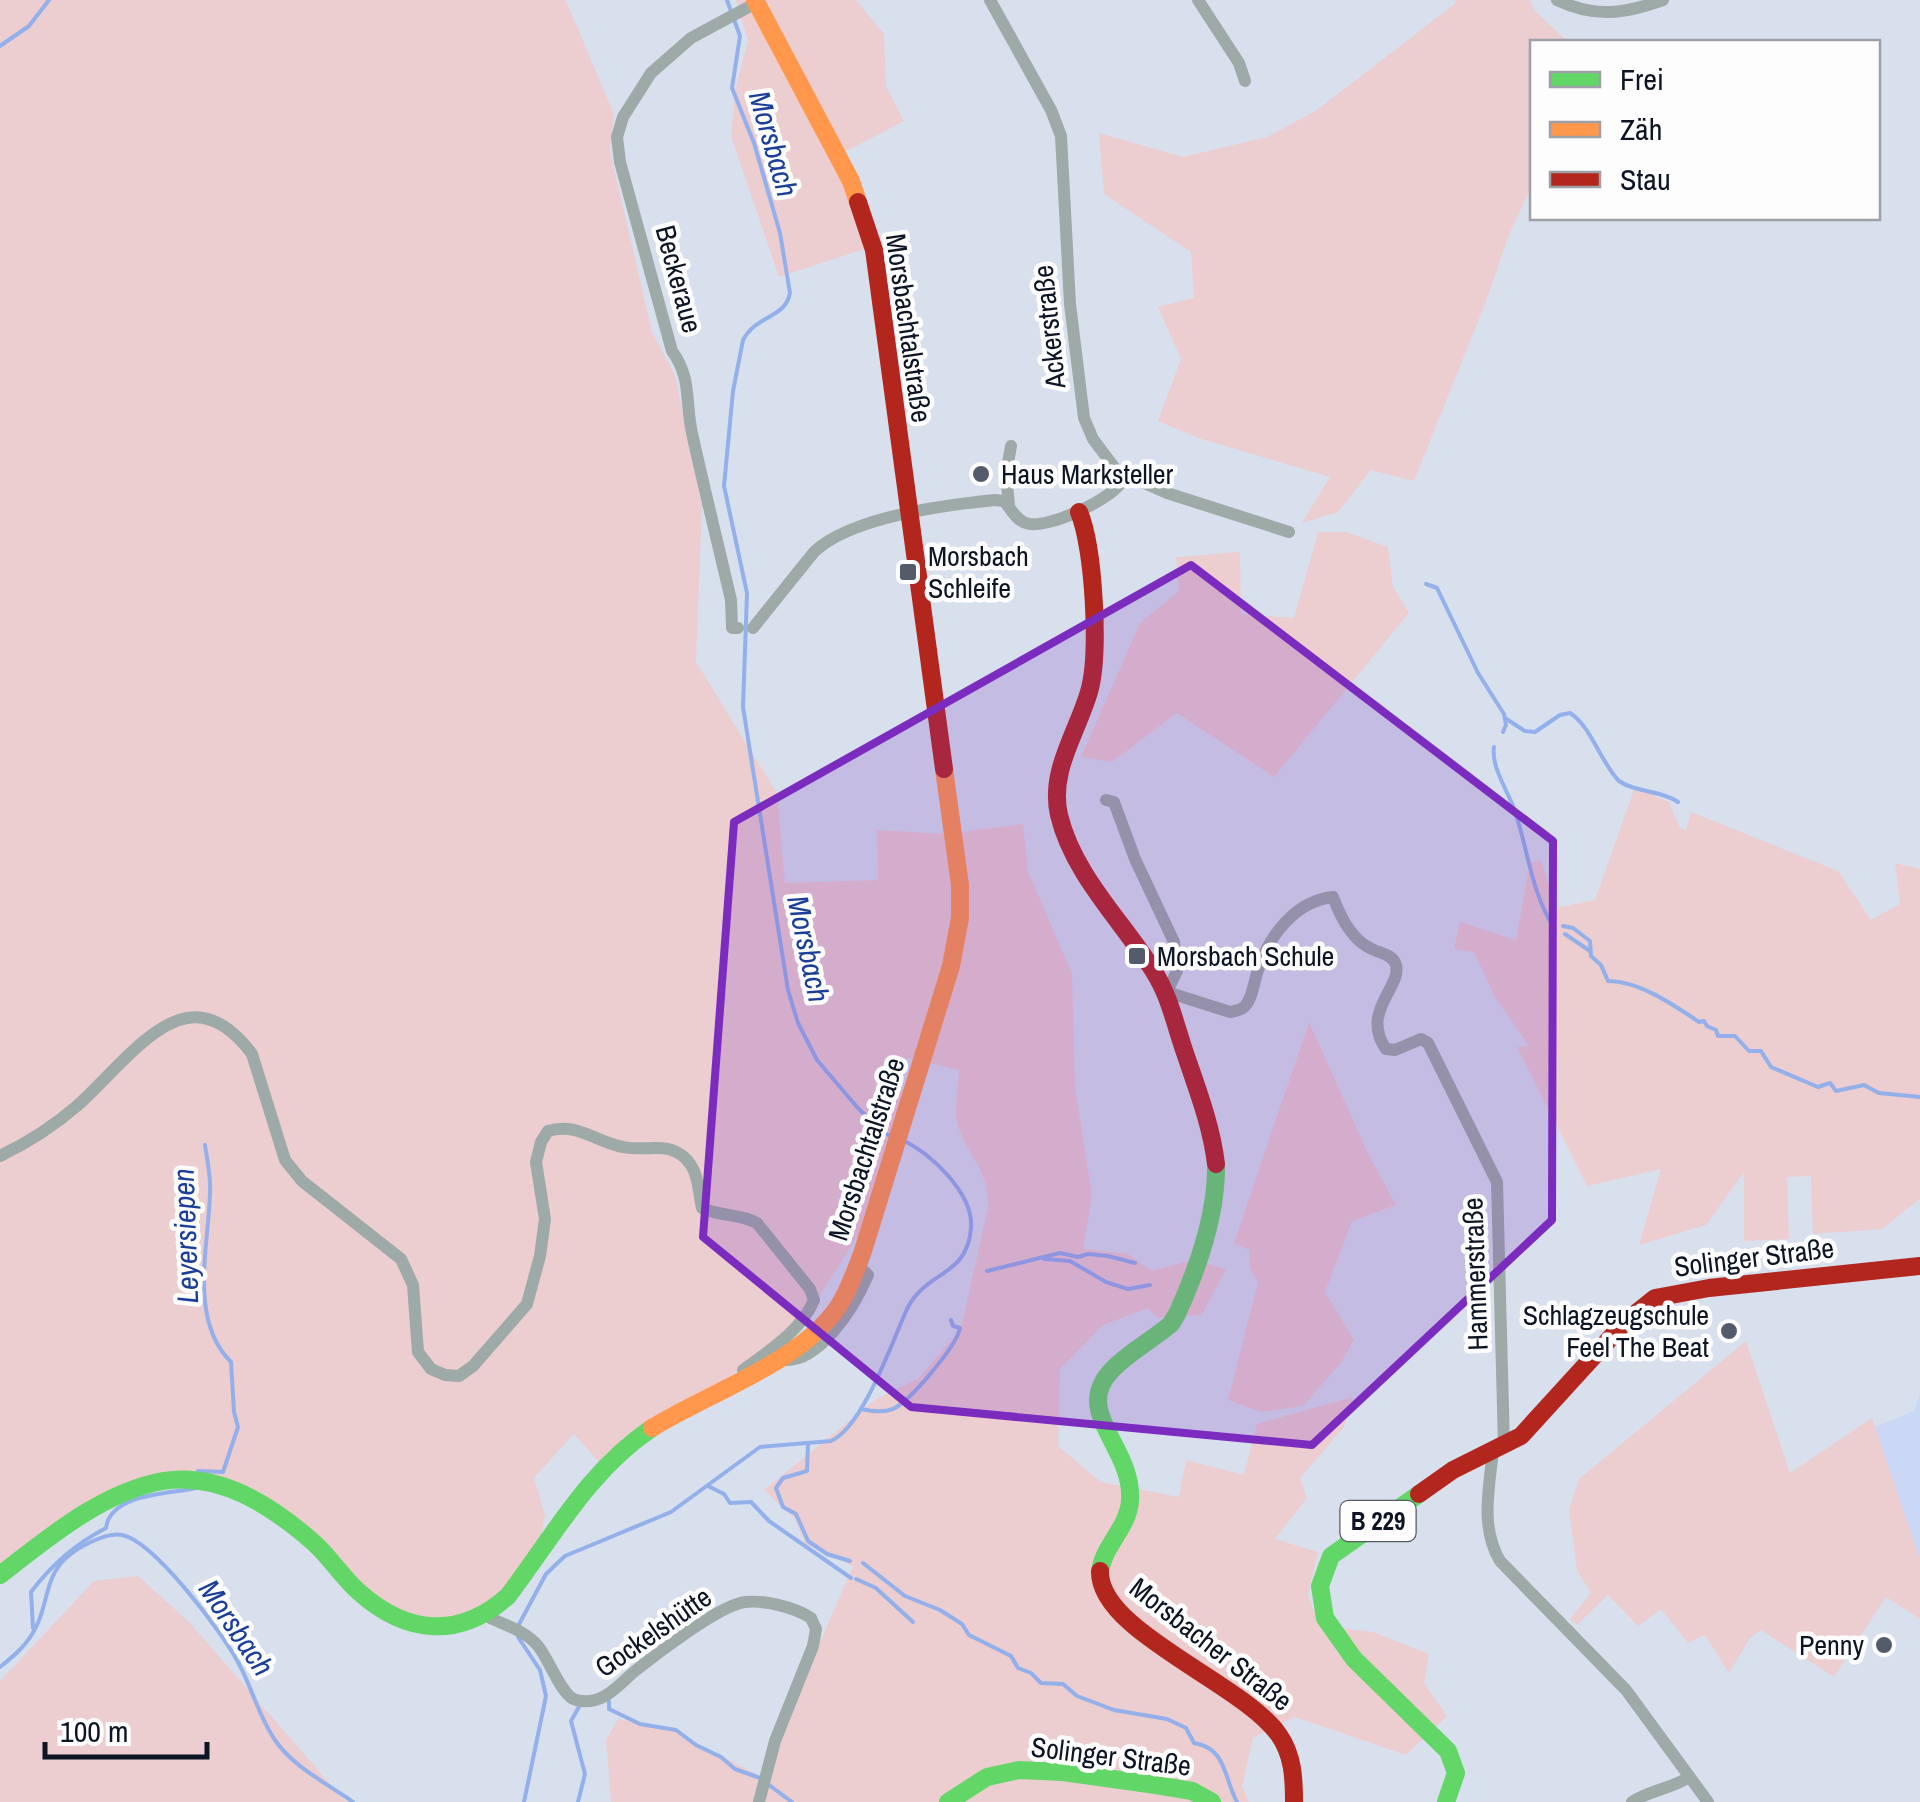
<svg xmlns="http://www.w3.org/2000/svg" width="1920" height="1802" viewBox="0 0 1920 1802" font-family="'Archivo Narrow',sans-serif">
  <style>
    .built { fill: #cad8f5 }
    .green { fill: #eccdd0 }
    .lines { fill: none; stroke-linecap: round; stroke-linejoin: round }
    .stream { stroke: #93b0ea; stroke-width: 4 }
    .street { stroke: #9daaa7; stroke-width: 12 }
    .fast { stroke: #63d668; stroke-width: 18 }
    .slow { stroke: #ff974d; stroke-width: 18 }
    .jam { stroke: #b3261e; stroke-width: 18 }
    .marked { fill: #7b2cbf; fill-opacity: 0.2; stroke: #7b2cbf; stroke-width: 8; stroke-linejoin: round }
    .poi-dot { fill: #545c6b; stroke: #fdfdfd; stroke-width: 4 }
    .labels { text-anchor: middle; stroke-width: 9; stroke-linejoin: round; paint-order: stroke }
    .shield { fill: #fdfdfd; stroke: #555b65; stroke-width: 2.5 }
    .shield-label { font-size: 25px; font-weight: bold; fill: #0d1524 }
    .street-label { font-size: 28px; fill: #0d1524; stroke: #fdfdfd }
    .poi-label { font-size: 28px; fill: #0d1524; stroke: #fdfdfd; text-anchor: start }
    .water-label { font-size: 30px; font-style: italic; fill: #1b3f98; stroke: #fdfdfd }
  </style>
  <rect width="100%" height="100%" fill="#d8e0ee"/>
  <!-- built -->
  <polygon class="built" points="1920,1394 1920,1560 1874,1427 1914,1411"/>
  <!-- green -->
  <g class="green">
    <path d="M 0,0 L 564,0 L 567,3 L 614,114 L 610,151 L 652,332 L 675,375 L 702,505 L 696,662 L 777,793 L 785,883 L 878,880 L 877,830 L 944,834 L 1023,824 L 1028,871 L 1072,974 L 1075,1086 L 1092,1196 L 1083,1249 L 1128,1254 L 1152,1271 L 1193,1260 L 1226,1269 L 1202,1315 L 1158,1318 L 1148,1308 L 1103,1325 L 1060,1369 L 1058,1446 L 1101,1482 L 1179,1497 L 1186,1460 L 1244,1475 L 1257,1424 L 1353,1397 L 1344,1427 L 1300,1478 L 1307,1498 L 1275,1539 L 1318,1552 L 1308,1595 L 1320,1626 L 1373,1632 L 1429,1654 L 1424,1683 L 1447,1716 L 1406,1755 L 1295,1717 L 1253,1738 L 1242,1786 L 1249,1802 L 611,1802 L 606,1740 L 618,1719 L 666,1727 L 762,1777 L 853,1566 L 805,1544 L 795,1519 L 764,1490 L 876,1399 L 918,1379 L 961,1328 L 988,1207 C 988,1166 968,1158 958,1126 C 953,1110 959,1086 959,1070 L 908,1058 L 889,1069 L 906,1095 L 859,1234 L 799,1328 L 602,1465 L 574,1434 L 534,1478 L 545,1515 L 540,1545 L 489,1607 L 451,1623 L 392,1611 L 259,1499 L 163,1479 L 0,1571 Z"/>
    <polygon points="736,0 856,0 884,34 886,86 904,121 833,158 848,184 867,248 779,277 731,136 736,86 748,41"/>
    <polygon points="1455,0 1530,0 1534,10 1568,42 1532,42 1532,185 1509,235 1485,304 1414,481 1371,470 1338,512 1302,523 1330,477 1198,438 1158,421 1181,359 1158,307 1194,298 1191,252 1104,194 1099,133 1183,157 1267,137 1317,110 1456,3"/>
    <polygon points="1318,532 1346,532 1388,547 1393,587 1409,613 1274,777 1177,713 1112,762 1081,757 1140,623 1179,591 1176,557 1240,552 1241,614 1294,618"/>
    <polygon points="1635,787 1669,802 1680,828 1686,830 1691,812 1838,871 1871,920 1900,904 1895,863 1920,869 1920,1199 1882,1229 1813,1234 1811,1176 1787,1177 1789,1239 1744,1241 1744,1172 1706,1225 1639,1245 1661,1169 1587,1186 1517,1047 1529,1046 1495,997 1474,952 1454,949 1460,922 1516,940 1530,863 1541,860 1556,908 1595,900"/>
    <polygon points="1309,1022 1368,1153 1396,1205 1352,1221 1325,1292 1354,1340 1340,1364 1303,1406 1261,1412 1228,1400 1258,1282 1250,1269 1249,1250 1234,1243"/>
    <polygon points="1746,1341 1790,1473 1872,1418 1920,1560 1920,1619 1886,1597 1834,1677 1761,1630 1750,1638 1729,1673 1705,1635 1688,1643 1661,1609 1638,1626 1608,1595 1577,1625 1570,1619 1591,1593 1577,1570 1569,1509 1579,1479"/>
    <polygon points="138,1576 189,1622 346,1802 0,1802 0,1681 94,1581"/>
  </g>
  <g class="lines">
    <!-- stream -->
    <g class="stream">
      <path d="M 727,0 L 740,36 L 732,88 L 754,143 L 780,233 L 790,293 C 785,319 757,314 743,340 L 733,391 L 724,486 L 747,593 L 743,707 L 788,990 L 798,1023 L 817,1060 L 857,1107 L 882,1132 L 893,1137"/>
      <polyline points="0,46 29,26 49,0"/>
      <polyline points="1426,584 1437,588 1478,673 1504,714 1506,725 1503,732"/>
      <path d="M 1505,718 L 1525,731 L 1535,732 L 1560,715 L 1570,713 C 1591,726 1601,763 1619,781 C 1636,793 1661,790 1678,802"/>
      <path d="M 1494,747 C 1491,766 1506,788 1513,806 C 1528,846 1530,890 1553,926"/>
      <path d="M 1563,926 L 1573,928 L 1590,941 L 1591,956 L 1601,965 L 1608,981 C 1639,981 1674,1005 1699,1022 L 1704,1021 L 1707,1026 L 1716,1030 L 1718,1036 L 1735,1036 L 1749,1051 L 1761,1051 L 1771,1067 L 1818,1087 L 1830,1083 L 1836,1091 L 1864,1085 L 1879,1093 L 1920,1097"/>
      <polyline points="1565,934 1590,951"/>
      <polyline points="1044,1259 1070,1261 1106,1282 1128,1289 1150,1285"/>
      <polyline points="987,1271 1060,1253 1078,1257 1088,1254 1108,1256 1135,1263"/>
      <path d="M 861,1409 C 872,1411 882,1413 893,1409 C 909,1402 957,1346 960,1328 L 953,1326 L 951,1320"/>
      <polyline points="808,1443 807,1471 783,1478 776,1488 783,1507 796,1514 808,1541 827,1554 850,1561"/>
      <path d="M 198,1471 L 223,1472 L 238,1427 L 234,1412 L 231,1362 C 188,1320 209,1244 210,1192 C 211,1176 207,1160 205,1145"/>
      <polyline points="708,1486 724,1494 730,1503 751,1502 769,1521 851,1578"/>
      <path d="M 863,1563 L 905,1596 L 940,1610 L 962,1624 L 969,1635 L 1011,1656 L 1018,1668 L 1031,1673 L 1041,1683 L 1063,1684 L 1077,1696 L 1114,1710 L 1167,1719 L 1186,1728 L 1194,1743 C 1227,1748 1224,1779 1237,1802"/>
      <polyline points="856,1579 876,1588 913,1622"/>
      <path d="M 33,1628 L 31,1592 C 52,1564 75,1544 106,1528 C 110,1493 171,1494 196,1488"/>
      <path d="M 517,1628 L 546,1574 L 565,1556 L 671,1512 L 760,1447 L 831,1441 C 863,1427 892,1342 907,1309 C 927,1269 967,1278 971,1228 C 974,1194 930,1152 902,1140"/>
      <polyline points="518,1637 540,1670 546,1696 524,1802"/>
      <path d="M 0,1667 C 14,1656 28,1644 36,1627 C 48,1604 45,1577 66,1558 C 78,1547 106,1532 122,1535 C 154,1541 223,1633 239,1664 C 252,1688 259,1717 275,1740 C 293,1767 328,1784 353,1802"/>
      <polyline points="609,1701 609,1709 640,1724 676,1730 696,1745 721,1757 735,1769 760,1778"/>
      <polyline points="769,1785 792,1802"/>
      <polyline points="578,1802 585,1774 571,1721 580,1705"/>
    </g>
    <!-- street -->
    <g class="street">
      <polyline points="990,0 1051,110 1061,136 1070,304 1084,418 1093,439 1123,479"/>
      <polyline points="1198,0 1239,63 1245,81"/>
      <path d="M 1557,0 C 1595,18 1624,14 1663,0"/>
      <polyline points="1123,479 1131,477 1167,493 1289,532"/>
      <polyline points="1009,506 1006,474 1011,446"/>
      <path d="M 738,628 L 732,628 L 731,600 C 718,544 704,488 692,433 C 685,402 692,378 672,351 L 620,162 L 617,137 L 623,117 L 651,73 L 691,38 L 756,3"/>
      <path d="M 753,628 L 814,552 C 851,517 944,505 995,500 L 1004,501 C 1011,509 1016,520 1026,523 C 1046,531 1117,497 1123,479"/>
      <path d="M 1106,800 L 1114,802 L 1135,859 L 1174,942 L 1177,971 L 1167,992 L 1230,1012 C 1235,1011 1241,1010 1244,1007 C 1253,999 1254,980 1258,970 C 1269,936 1295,901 1333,897 C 1340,916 1351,939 1370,948 C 1378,953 1393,954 1396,965 C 1402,987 1360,1012 1386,1049 L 1395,1050 L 1421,1039 L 1428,1043 L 1497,1182 L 1504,1446"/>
      <path d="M 0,1156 C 29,1142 54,1126 78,1105 C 107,1080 149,1024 187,1018 C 215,1013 237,1034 252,1054 L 285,1160 L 302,1181 L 401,1259 L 413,1285 L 418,1352 L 431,1369 L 445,1375 L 459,1376 L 473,1366 L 527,1304 L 540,1256 L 545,1219 L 536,1162 L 541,1142 L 548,1131 C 577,1122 596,1142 623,1147 C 646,1152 665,1141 684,1157 C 699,1170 698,1190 702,1208 C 721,1217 739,1213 757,1223 L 810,1289 L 814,1300 C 802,1330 769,1351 743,1370"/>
      <path d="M 778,1359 C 817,1369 855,1306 868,1275 L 857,1265"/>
      <path d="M 1493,1451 C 1489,1489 1480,1527 1500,1561 L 1626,1690 L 1708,1802"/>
      <path d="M 486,1616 C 504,1625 525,1630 538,1646 C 549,1659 562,1697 576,1700 C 602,1707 617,1686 635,1671 C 656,1654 720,1605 745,1602 C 765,1600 794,1607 811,1618 L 816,1629 L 813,1646 L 775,1741 L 759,1802"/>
      <path d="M 1632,1802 C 1650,1790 1671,1789 1689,1777"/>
    </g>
    <!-- fast -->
    <g class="fast">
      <polyline points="1419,1494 1331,1556 1320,1586 1325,1618 1354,1659 1448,1751 1456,1773 1446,1802"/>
      <path d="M 1100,1571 C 1104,1545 1128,1528 1130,1501 C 1134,1448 1073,1413 1110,1372 C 1127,1353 1151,1341 1171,1324 L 1177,1314 C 1198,1268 1217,1214 1216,1164"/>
      <path d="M 0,1575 C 48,1538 102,1492 163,1481 C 220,1472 272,1506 313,1542 C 330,1557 342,1577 359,1592 C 407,1635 460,1639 508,1596 C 553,1537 588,1471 652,1428"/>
      <polyline points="948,1802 987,1777 1019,1770 1063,1772 1156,1785 1192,1791 1212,1802"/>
    </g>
    <!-- slow -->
    <g class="slow">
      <polyline points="755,0 851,181 858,202"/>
      <path d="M 652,1428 C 708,1393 800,1363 838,1307 C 849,1290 856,1270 863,1251 L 951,966 L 960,918 L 960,885 L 944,769"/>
    </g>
    <!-- jam -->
    <g class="jam">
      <polyline points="858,202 874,250 944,769"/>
      <path d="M 1079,512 C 1094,548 1100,654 1089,692 C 1077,733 1049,771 1059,815 C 1073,874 1122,921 1153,970 C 1169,995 1174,1020 1183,1047 C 1196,1086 1211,1123 1216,1164"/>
      <polyline points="1419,1494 1453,1470 1521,1436 1625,1322 1655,1298 1709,1288 1920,1266"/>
      <path d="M 1100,1571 C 1098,1631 1243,1683 1279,1735 C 1293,1755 1294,1778 1294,1802"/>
    </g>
  </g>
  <!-- marked area -->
  <path class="marked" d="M 1191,565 L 1553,841 L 1552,1220 L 1312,1445 L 911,1407 L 703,1237 L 734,822 Z"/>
  <!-- markers -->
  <g class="poi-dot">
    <circle cx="981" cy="474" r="10"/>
    <rect x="898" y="562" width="20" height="20" rx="5"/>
    <rect x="1127" y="946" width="20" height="20" rx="5"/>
    <circle cx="1729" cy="1331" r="10"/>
    <circle cx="1884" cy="1645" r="10"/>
  </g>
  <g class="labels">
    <!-- shield labels -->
    <rect class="shield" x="1340.5" y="1501" width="75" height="40" rx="8"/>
    <g class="shield-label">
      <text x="1378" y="1530">B 229</text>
    </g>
    <!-- street labels -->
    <g class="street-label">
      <text transform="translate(679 279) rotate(75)" y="10">Beckeraue</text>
      <text transform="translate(1049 327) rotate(-96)" y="10">Ackerstraße</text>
      <text transform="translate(909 328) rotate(82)" y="10">Morsbachtalstraße</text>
      <text transform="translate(866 1149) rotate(-72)" y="10">Morsbachtalstraße</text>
      <text transform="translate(1754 1257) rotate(-7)" y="10">Solinger Straße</text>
      <text transform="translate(1475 1274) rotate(-92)" y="10">Hammerstraße</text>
      <text transform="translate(653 1632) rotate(-35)" y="10">Gockelshütte</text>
      <text transform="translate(1211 1644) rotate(38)" y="10">Morsbacher Straße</text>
      <text transform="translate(1111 1756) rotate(7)" y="10">Solinger Straße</text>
    </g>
    <!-- poi labels -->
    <g class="poi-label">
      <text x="1001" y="484">Haus Marksteller</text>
      <text x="928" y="566">Morsbach<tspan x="928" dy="32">Schleife</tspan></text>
      <text x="1157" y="966">Morsbach Schule</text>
      <text x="1709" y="1325" text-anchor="end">Schlagzeugschule<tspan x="1709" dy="32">Feel The Beat</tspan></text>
      <text x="1864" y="1655" text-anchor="end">Penny</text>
    </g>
    <!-- water labels -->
    <g class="water-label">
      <text transform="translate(773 144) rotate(74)" y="10">Morsbach</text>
      <text transform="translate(808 949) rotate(78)" y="10">Morsbach</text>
      <text transform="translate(186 1236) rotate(-92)" y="10">Leyersiepen</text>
      <text transform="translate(236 1628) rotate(56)" y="10">Morsbach</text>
    </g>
  </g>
  <!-- legend -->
  <rect x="1530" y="40" width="350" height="180" fill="#fdfdfd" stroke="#9da0a6" stroke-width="2.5"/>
  <rect x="1550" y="72" width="50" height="15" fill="#63d668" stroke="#9da0a6" stroke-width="2.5"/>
  <text x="1620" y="90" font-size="30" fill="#0d1524">Frei</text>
  <rect x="1550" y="122" width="50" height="15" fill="#ff974d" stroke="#9da0a6" stroke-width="2.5"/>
  <text x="1620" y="140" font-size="30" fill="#0d1524">Zäh</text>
  <rect x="1550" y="172" width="50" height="15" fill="#b3261e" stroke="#9da0a6" stroke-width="2.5"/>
  <text x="1620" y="190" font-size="30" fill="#0d1524">Stau</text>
  <!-- scale -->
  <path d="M45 1742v15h162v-15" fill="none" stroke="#0d1524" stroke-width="5"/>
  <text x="60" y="1742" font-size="30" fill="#0d1524" stroke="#fdfdfd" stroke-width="8" paint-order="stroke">100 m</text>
</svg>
